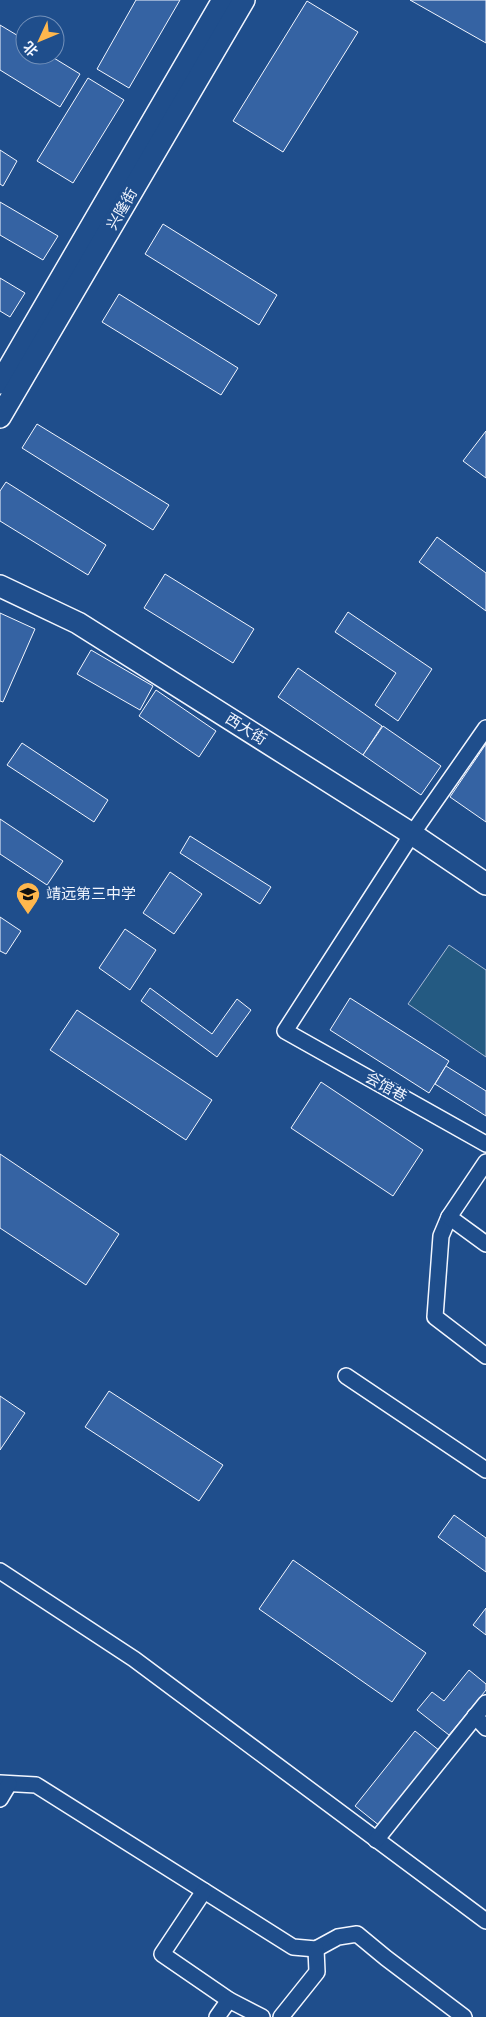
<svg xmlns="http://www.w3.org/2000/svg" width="486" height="2017" viewBox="0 0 486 2017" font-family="Quicksand,'Noto Sans SC',sans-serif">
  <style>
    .green { fill: #245a82; stroke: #a8bbd7 }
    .building { fill: #3563a3; stroke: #f2f6ff }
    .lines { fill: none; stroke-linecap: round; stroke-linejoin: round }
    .street-casing { stroke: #f2f6ff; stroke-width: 18 }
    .secondary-casing { stroke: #f2f6ff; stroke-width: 24 }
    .street { stroke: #1f4e8c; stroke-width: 15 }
    .secondary { stroke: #1f4e8c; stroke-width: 21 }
    .labels { text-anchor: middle; stroke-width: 4; stroke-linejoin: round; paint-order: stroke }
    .street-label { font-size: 15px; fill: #f2f6ff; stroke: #1f4e8c }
    .poi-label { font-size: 15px; fill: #f2f6ff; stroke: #1f4e8c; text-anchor: start }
  </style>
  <rect width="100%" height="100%" fill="#1f4e8c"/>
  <!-- green -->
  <polygon class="green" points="449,945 486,970 486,1057 408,1004"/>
  <!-- building -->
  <g class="building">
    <polygon points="136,0 180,0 129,88 97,69"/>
    <polygon points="410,0 486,0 486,43"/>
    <polygon points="307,1 358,32 283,152 233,121"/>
    <polygon points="0,25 25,40 25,55 49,55 80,74 60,107 0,70"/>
    <polygon points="88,78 124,100 73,183 37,161"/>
    <polygon points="0,150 17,161 3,186 0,184"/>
    <polygon points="0,202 58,236 43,260 0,235"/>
    <polygon points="163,224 277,295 259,325 145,254"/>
    <polygon points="0,278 25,293 10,317 0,311"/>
    <polygon points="119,294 238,368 221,395 102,322"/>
    <polygon points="37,424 169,505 153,530 22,448"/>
    <polygon points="486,431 486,478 463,461"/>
    <polygon points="6,482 106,545 88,575 0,521 0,491"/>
    <polygon points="437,537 486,573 486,611 419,562"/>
    <polygon points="165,574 254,629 233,663 144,608"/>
    <polygon points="348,612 432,669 398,721 375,705 396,673 335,632"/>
    <polygon points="0,613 35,629 3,702 0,701"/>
    <polygon points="91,650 153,686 140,710 77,674"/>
    <polygon points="298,668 382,726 363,755 278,697"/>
    <polygon points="156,690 216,731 199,757 139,716"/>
    <polygon points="383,726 441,766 421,795 363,755"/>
    <polygon points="22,743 108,800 94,822 7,765"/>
    <polygon points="486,744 486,822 450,797"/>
    <polygon points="0,819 63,861 47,885 0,854"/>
    <polygon points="190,836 271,887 260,904 180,853"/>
    <polygon points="170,872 202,894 174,934 143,913"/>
    <polygon points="0,917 21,931 6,954 0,951"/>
    <polygon points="125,929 156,950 130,990 99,968"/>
    <polygon points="150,988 212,1034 237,999 251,1010 217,1057 141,1001"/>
    <polygon points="350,998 449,1061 429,1093 330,1030"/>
    <polygon points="77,1010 212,1100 186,1140 50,1050"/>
    <polygon points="446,1066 486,1091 486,1116 435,1084"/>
    <polygon points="321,1082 423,1150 393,1196 291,1128"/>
    <polygon points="0,1154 119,1234 86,1285 0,1228"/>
    <polygon points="109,1391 223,1465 199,1501 85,1427"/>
    <polygon points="0,1396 25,1413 0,1450"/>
    <polygon points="454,1515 486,1538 486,1572 438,1537"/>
    <polygon points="293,1560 426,1653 392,1702 259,1609"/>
    <polygon points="486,1608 486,1635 473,1625"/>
    <polygon points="469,1670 486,1684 486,1690 449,1735 417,1710 432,1692 444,1701"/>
    <polygon points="415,1731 440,1751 380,1826 355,1806"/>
  </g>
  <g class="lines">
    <!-- street casing -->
    <g class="street-casing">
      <g id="street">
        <polyline points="486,728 412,834 285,1031 486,1144"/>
        <polyline points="486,1162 449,1217 441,1236 435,1317 486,1356"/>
        <polyline points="449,1217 486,1244"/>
        <polyline points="346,1376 486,1470"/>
        <polyline points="0,1571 134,1659 486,1921"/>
        <polyline points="475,1716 486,1728"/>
        <polyline points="0,1783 36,1785 293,1947 316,1949 338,1937 357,1934 386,1958 464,2017"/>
        <polyline points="0,1799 9,1784"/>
        <polyline points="376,1840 486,1703"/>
        <polyline points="204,1891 162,1954 229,2000 262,2017"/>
        <polyline points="217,2017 229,2000"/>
        <polyline points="281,2017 317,1972 316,1949"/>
      </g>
    </g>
    <!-- secondary casing -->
    <g class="secondary-casing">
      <g id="secondary">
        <polyline points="0,383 223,0"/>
        <polyline points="0,417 244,0"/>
        <polyline points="0,586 78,623 412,834 486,884"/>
      </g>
    </g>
    <!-- street -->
    <use href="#street" class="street"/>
    <!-- secondary -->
    <use href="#secondary" class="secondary"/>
  </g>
  <!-- icons -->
  <defs>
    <g id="school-pin" transform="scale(1.25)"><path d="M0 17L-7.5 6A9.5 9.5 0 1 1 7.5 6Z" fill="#ffb74d" stroke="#1f4e8c"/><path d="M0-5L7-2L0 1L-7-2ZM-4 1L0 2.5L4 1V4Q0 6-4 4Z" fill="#111"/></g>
  </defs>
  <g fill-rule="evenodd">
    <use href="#school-pin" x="28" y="894"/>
  </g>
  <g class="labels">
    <!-- street labels -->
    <g class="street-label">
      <text transform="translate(122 209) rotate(-60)" y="5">兴隆街</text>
      <text transform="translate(246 729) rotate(32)" y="5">西大街</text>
      <text transform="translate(386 1087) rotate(29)" y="5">会馆巷</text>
    </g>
    <!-- poi labels -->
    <g class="poi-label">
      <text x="46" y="899">靖远第三中学</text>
    </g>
  </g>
  <!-- north arrow -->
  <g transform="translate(40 40) rotate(226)"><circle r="24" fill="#1f4e8c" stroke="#7391ba"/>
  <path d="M0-4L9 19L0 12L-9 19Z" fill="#ffb74d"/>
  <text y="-8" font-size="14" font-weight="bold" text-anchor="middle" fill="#f2f6ff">北</text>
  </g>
</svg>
